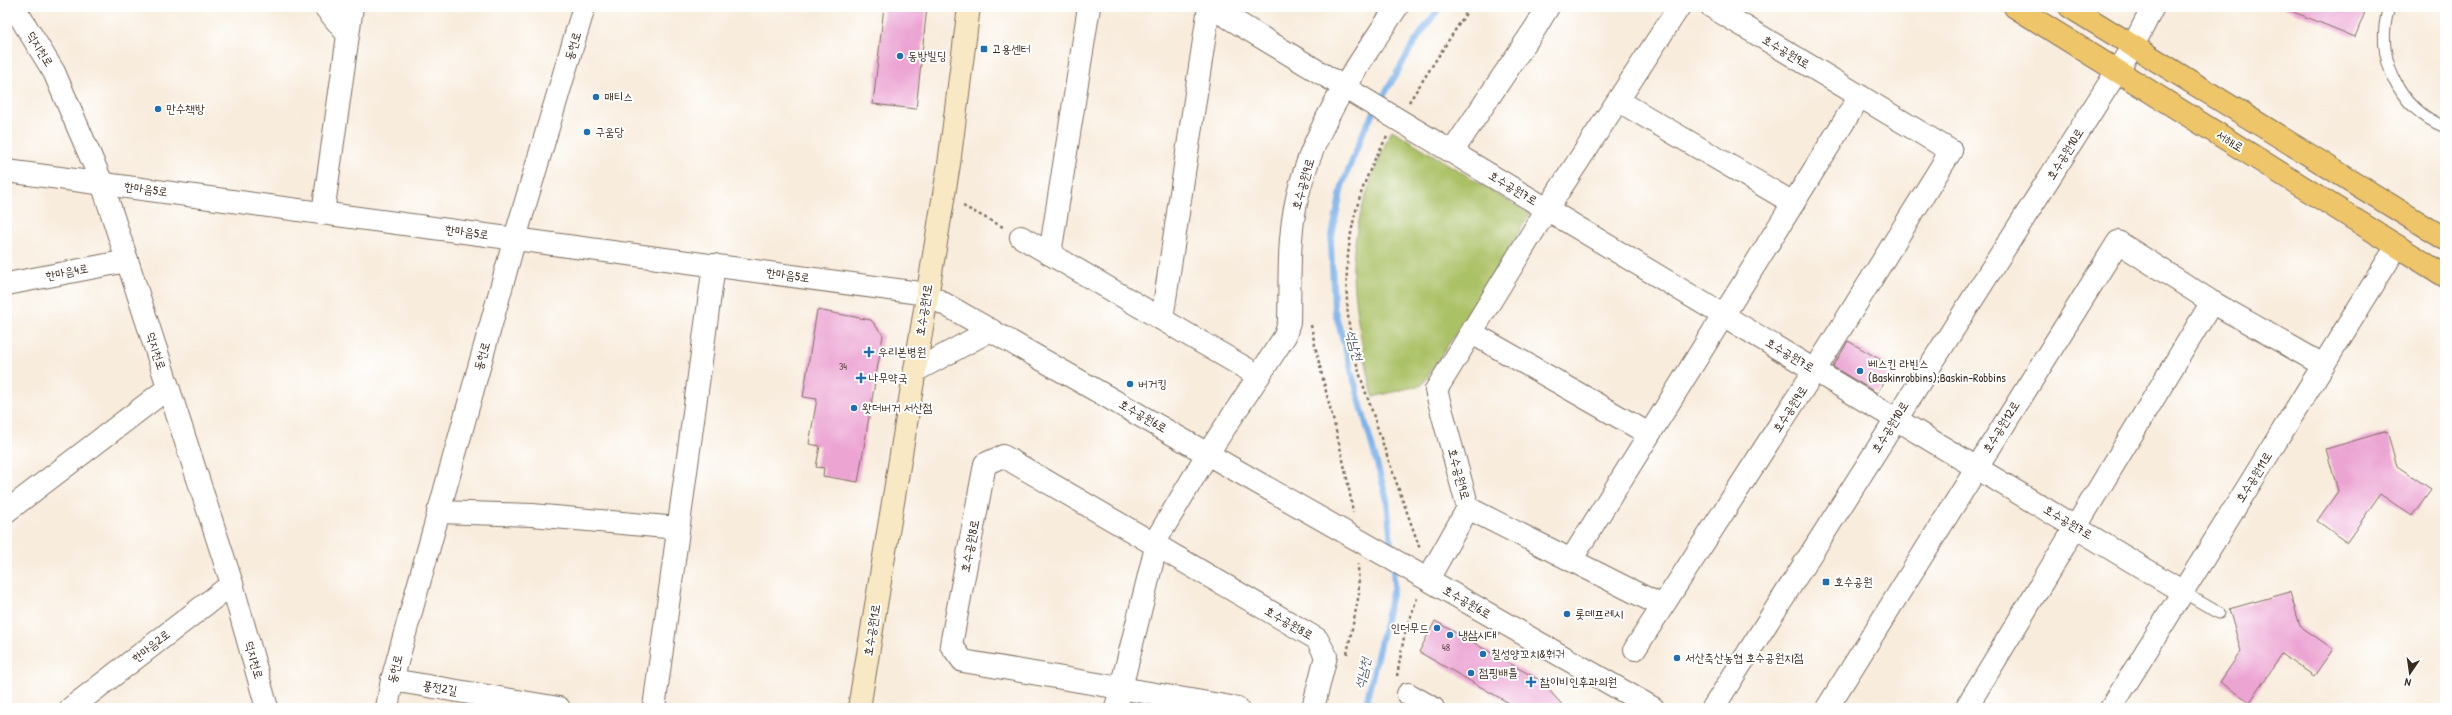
<svg xmlns="http://www.w3.org/2000/svg" width="2452" height="715" viewBox="0 0 2452 715" font-family="'Patrick Hand','Poor Story',sans-serif">
  <style>
    .green { fill: #abc166; stroke: #737642 }
    .lines { fill: none; stroke-linecap: round; stroke-linejoin: round }
    .stream { stroke: #7db2eb; stroke-width: 6 }
    .building { fill: #eca4d3 }
    .service-casing { stroke: #7d6e60; stroke-width: 13 }
    .minor-casing { stroke: #7d6e60; stroke-width: 24 }
    .tertiary-casing { stroke: #7d6e60; stroke-width: 24 }
    .secondary-casing { stroke: #7d6e60; stroke-width: 24 }
    .primary-casing { stroke: #7d6e60; stroke-width: 24 }
    .path { stroke: #7d6e60; stroke-width: 2.5; stroke-dasharray: 3 3; stroke-linecap: butt }
    .service { stroke: #fff; stroke-width: 11 }
    .minor { stroke: #fff; stroke-width: 22 }
    .tertiary { stroke: #fff; stroke-width: 22 }
    .secondary { stroke: #f8e8c3; stroke-width: 22 }
    .primary { stroke: #eec569; stroke-width: 22 }
    .poi-dot { fill: #1f6fb2; stroke: #fff; stroke-width: 1.5 }
    .labels { text-anchor: middle; stroke-width: 4; stroke-linejoin: round; paint-order: stroke }
    .number-label { font-size: 10px; fill: #67484b }
    .street-label { font-size: 12px; fill: #3b2a1e; stroke: #fff }
    .poi-label { font-size: 12px; fill: #3b2a1e; stroke: #fff; text-anchor: start }
    .water-label { font-size: 13px; font-style: italic; fill: #525a66; stroke: #fff }
  </style>
  <rect width="100%" height="100%" fill="#fff"/>
  <filter id="ink" filterUnits="userSpaceOnUse"><feTurbulence type="fractalNoise" baseFrequency=".025" numOctaves="2"/><feDisplacementMap in="SourceGraphic" scale="8" xChannelSelector="R" yChannelSelector="G"/><feConvolveMatrix kernelMatrix="1 2 1 2 8 2 1 2 1" color-interpolation-filters="sRGB"/></filter>
  <filter id="wash" filterUnits="userSpaceOnUse"><feTurbulence type="fractalNoise" baseFrequency=".012" numOctaves="4" result="noise"/><feDisplacementMap in="SourceGraphic" scale="16" xChannelSelector="R" yChannelSelector="G"/><feGaussianBlur stdDeviation="0.9" result="paint"/><feColorMatrix in="noise" values="0 0 0 0 0 0 0 0 0 0 0 0 0 0 0 0 0 1.4 0 .05"/><feComposite in="paint" operator="in"/></filter>
  <g filter="url(#wash)">
    <rect width="100%" height="100%" fill="#f8ecdc"/>
    <!-- green -->
    <path class="green" d="M 1392,130 L 1530,214 L 1480,296 L 1422,385 L 1373,397 C 1365,357 1355,317 1353,276 C 1351,230 1372,170 1392,130 Z"/>
    <g class="lines">
      <!-- stream -->
      <g class="stream">
        <polyline points="1392,554 1387,500 1334,308 1331,241 1342,186 1365,128 1414,43 1440,7"/>
        <polyline points="1365,708 1394,585 1393,565"/>
      </g>
    </g>
    <g id="blocks">
      <!-- building -->
      <g class="building">
        <polygon points="884,7 927,7 916,109 873,104"/>
        <polygon points="2282,7 2367,7 2355,37"/>
        <polygon points="817,310 871,320 883,335 858,482 823,476 824,468 816,467 820,446 809,444 817,399 803,397"/>
        <polygon points="1848,341 1893,367 1877,393 1833,367"/>
        <polygon points="2387,431 2397,466 2431,489 2412,516 2380,494 2347,542 2317,521 2338,491 2326,449"/>
        <polygon points="2290,592 2300,626 2333,649 2314,676 2282,654 2250,702 2220,682 2241,651 2229,609"/>
        <polygon points="1435,621 1541,681 1565,708 1506,708 1509,703 1419,652"/>
      </g>
    </g>
  </g>
  <g filter="url(#ink)">
    <use href="#blocks" fill-opacity="0" stroke="#7d6e60" stroke-width="1"/>
    <g class="lines">
      <!-- service casing -->
      <g class="service-casing">
        <g id="service">
          <path d="M 2389,7 C 2374,56 2398,108 2445,127"/>
          <polyline points="2183,592 2219,613"/>
        </g>
      </g>
      <!-- minor casing -->
      <g class="minor-casing">
        <g id="minor">
          <polyline points="14,7 54,72 102,183 232,584 267,708"/>
          <polyline points="325,7 348,35"/>
          <polyline points="1211,7 2183,592"/>
          <polyline points="1619,101 1793,203"/>
          <polyline points="1452,152 1536,27 1548,7"/>
          <polyline points="7,171 927,294"/>
          <polyline points="323,213 352,7"/>
          <polyline points="1021,237 1259,376"/>
          <polyline points="1050,254 1089,7"/>
          <polyline points="7,284 127,261"/>
          <polyline points="1162,319 1209,7"/>
          <polyline points="1472,333 1649,434"/>
          <polyline points="1468,508 1662,606"/>
          <polyline points="7,511 168,388"/>
          <polyline points="438,512 532,515 678,528"/>
          <polyline points="1571,560 1860,96"/>
          <polyline points="1428,579 1468,508 1436,390 1547,209 1679,7"/>
          <polyline points="1635,649 1815,370 1951,151 1712,7"/>
          <polyline points="392,680 559,708"/>
          <polyline points="1408,694 1433,708"/>
          <polyline points="71,708 232,584"/>
          <polyline points="387,708 392,680 515,238 584,7"/>
          <polyline points="654,708 714,265"/>
          <path d="M 1116,708 L 1159,535 L 1208,453 L 1285,336 L 1289,322 C 1290,285 1288,245 1295,208 C 1309,133 1355,68 1397,7"/>
          <polyline points="1237,708 963,661 951,645 985,464 1003,456 1317,639 1326,656 1313,708"/>
          <polyline points="1827,708 2118,242 2212,302 2323,365"/>
          <polyline points="1966,708 2212,302"/>
          <polyline points="2111,708 2397,246"/>
        </g>
      </g>
      <!-- tertiary casing -->
      <g class="tertiary-casing">
        <g id="tertiary">
          <polyline points="927,294 1653,708"/>
          <polyline points="915,371 991,330"/>
          <polyline points="1713,708 2133,46 2153,7"/>
        </g>
      </g>
      <!-- secondary casing -->
      <g class="secondary-casing">
        <polyline id="secondary" points="859,708 949,164 969,7"/>
      </g>
      <!-- primary casing -->
      <g class="primary-casing">
        <g id="primary">
          <polyline points="2015,7 2445,276"/>
          <polyline points="2070,7 2445,239"/>
        </g>
      </g>
      <!-- path -->
      <g class="path">
        <polyline points="1409,102 1470,7"/>
        <path d="M 1387,137 C 1349,200 1339,272 1352,344 C 1357,370 1367,395 1375,420 C 1389,463 1405,506 1420,549"/>
        <polyline points="963,206 1003,227"/>
        <path d="M 1311,325 C 1323,389 1344,450 1353,513"/>
        <polyline points="1347,654 1359,594 1358,564"/>
        <polyline points="1397,676 1404,637 1417,598"/>
      </g>
      <!-- service -->
      <use href="#service" class="service"/>
      <!-- minor -->
      <use href="#minor" class="minor"/>
      <!-- tertiary -->
      <use href="#tertiary" class="tertiary"/>
      <!-- secondary -->
      <use href="#secondary" class="secondary"/>
      <!-- primary -->
      <use href="#primary" class="primary"/>
    </g>
  </g>
  <!-- markers -->
  <g class="poi-dot">
    <rect x="980" y="45" width="8" height="8" rx="2"/>
    <circle cx="900" cy="56" r="4"/>
    <circle cx="596" cy="97" r="4"/>
    <circle cx="158" cy="109" r="4"/>
    <circle cx="587" cy="132" r="4"/>
    <path d="M867 346h4v4h4v4h-4v4h-4v-4h-4v-4h4z"/>
    <circle cx="1860" cy="371" r="4"/>
    <path d="M859 372h4v4h4v4h-4v4h-4v-4h-4v-4h4z"/>
    <circle cx="1130" cy="384" r="4"/>
    <circle cx="854" cy="408" r="4"/>
    <rect x="1822" y="578" width="8" height="8" rx="2"/>
    <circle cx="1567" cy="614" r="4"/>
    <circle cx="1437" cy="628" r="4"/>
    <circle cx="1450" cy="635" r="4"/>
    <circle cx="1483" cy="654" r="4"/>
    <circle cx="1677" cy="658" r="4"/>
    <circle cx="1471" cy="673" r="4"/>
    <path d="M1529 676h4v4h4v4h-4v4h-4v-4h-4v-4h4z"/>
  </g>
  <g class="labels">
    <!-- number labels -->
    <g class="number-label">
      <text x="843" y="370">34</text>
      <text x="1446" y="651">48</text>
    </g>
    <!-- street labels -->
    <g class="street-label">
      <text transform="translate(573 46) rotate(-73)" y="4">동헌로</text>
      <text transform="translate(40 49) rotate(58)" y="4">덕지천로</text>
      <text transform="translate(1786 52) rotate(31)" y="4">호수공원9로</text>
      <text transform="translate(2230 141) rotate(32)" y="4">서해로</text>
      <text transform="translate(2065 154) rotate(-58)" y="4">호수공원10로</text>
      <text transform="translate(1303 184) rotate(-74)" y="4">호수공원9로</text>
      <text transform="translate(1513 188) rotate(31)" y="4">호수공원7로</text>
      <text transform="translate(146 189) rotate(8)" y="4">한마음5로</text>
      <text transform="translate(467 232) rotate(8)" y="4">한마음5로</text>
      <text transform="translate(67 272) rotate(-11)" y="4">한마음4로</text>
      <text transform="translate(788 275) rotate(8)" y="4">한마음5로</text>
      <text transform="translate(924 310) rotate(-81)" y="4">호수공원1로</text>
      <text transform="translate(156 351) rotate(72)" y="4">덕지천로</text>
      <text transform="translate(1790 355) rotate(31)" y="4">호수공원7로</text>
      <text transform="translate(482 356) rotate(-74)" y="4">동헌로</text>
      <text transform="translate(1790 409) rotate(-57)" y="4">호수공원9로</text>
      <text transform="translate(1143 416) rotate(30)" y="4">호수공원6로</text>
      <text transform="translate(1890 427) rotate(-58)" y="4">호수공원10로</text>
      <text transform="translate(2001 427) rotate(-58)" y="4">호수공원12로</text>
      <text transform="translate(1459 474) rotate(75)" y="4">호수공원9로</text>
      <text transform="translate(2254 477) rotate(-58)" y="4">호수공원11로</text>
      <text transform="translate(2068 522) rotate(31)" y="4">호수공원7로</text>
      <text transform="translate(970 546) rotate(-79)" y="4">호수공원8로</text>
      <text transform="translate(1467 602) rotate(30)" y="4">호수공원6로</text>
      <text transform="translate(1289 623) rotate(30)" y="4">호수공원8로</text>
      <text transform="translate(872 630) rotate(-81)" y="4">호수공원1로</text>
      <text transform="translate(151 646) rotate(-38)" y="4">한마음2로</text>
      <text transform="translate(254 660) rotate(74)" y="4">덕지천로</text>
      <text transform="translate(395 669) rotate(-76)" y="4">동헌로</text>
      <text transform="translate(440 688) rotate(9)" y="4">풍전2길</text>
    </g>
    <!-- poi labels -->
    <g class="poi-label">
      <text x="992" y="53">고용센터</text>
      <text x="908" y="60">동방빌딩</text>
      <text x="604" y="101">매티스</text>
      <text x="166" y="113">만수책방</text>
      <text x="595" y="136">구움당</text>
      <text x="878" y="356">우리본병원</text>
      <text x="1868" y="368">베스킨 라빈스<tspan x="1868" dy="14">(Baskinrobbins);Baskin-Robbins</tspan></text>
      <text x="869" y="382">나무약국</text>
      <text x="1138" y="388">버거킹</text>
      <text x="862" y="412">왓더버거 서산점</text>
      <text x="1834" y="586">호수공원</text>
      <text x="1575" y="618">롯데프레시</text>
      <text x="1429" y="632" text-anchor="end">인더무드</text>
      <text x="1458" y="639">냉삼시대</text>
      <text x="1491" y="658">칠성양꼬치&amp;훠궈</text>
      <text x="1685" y="662">서산축산농협 호수공원지점</text>
      <text x="1479" y="677">점핑배틀</text>
      <text x="1540" y="686">참이비인후과의원</text>
    </g>
    <!-- water labels -->
    <g class="water-label">
      <text transform="translate(1355 345) rotate(75)" y="5">석남천</text>
      <text transform="translate(1362 673) rotate(-77)" y="5">석남천</text>
    </g>
  </g>
  <!-- margin -->
  <rect width="2452" height="715" fill="none" stroke="#fff" stroke-width="24"/>
  <!-- north arrow -->
  <g transform="translate(2410 673) rotate(193)" stroke="#ffffff" stroke-width="3" paint-order="stroke">
  <path d="M0-3L7 15L0 10L-7 15Z" fill="#3b2a1e"/>
  <text y="-6" font-size="11" font-weight="bold" text-anchor="middle" fill="#3b2a1e">N</text>
  </g>
</svg>
